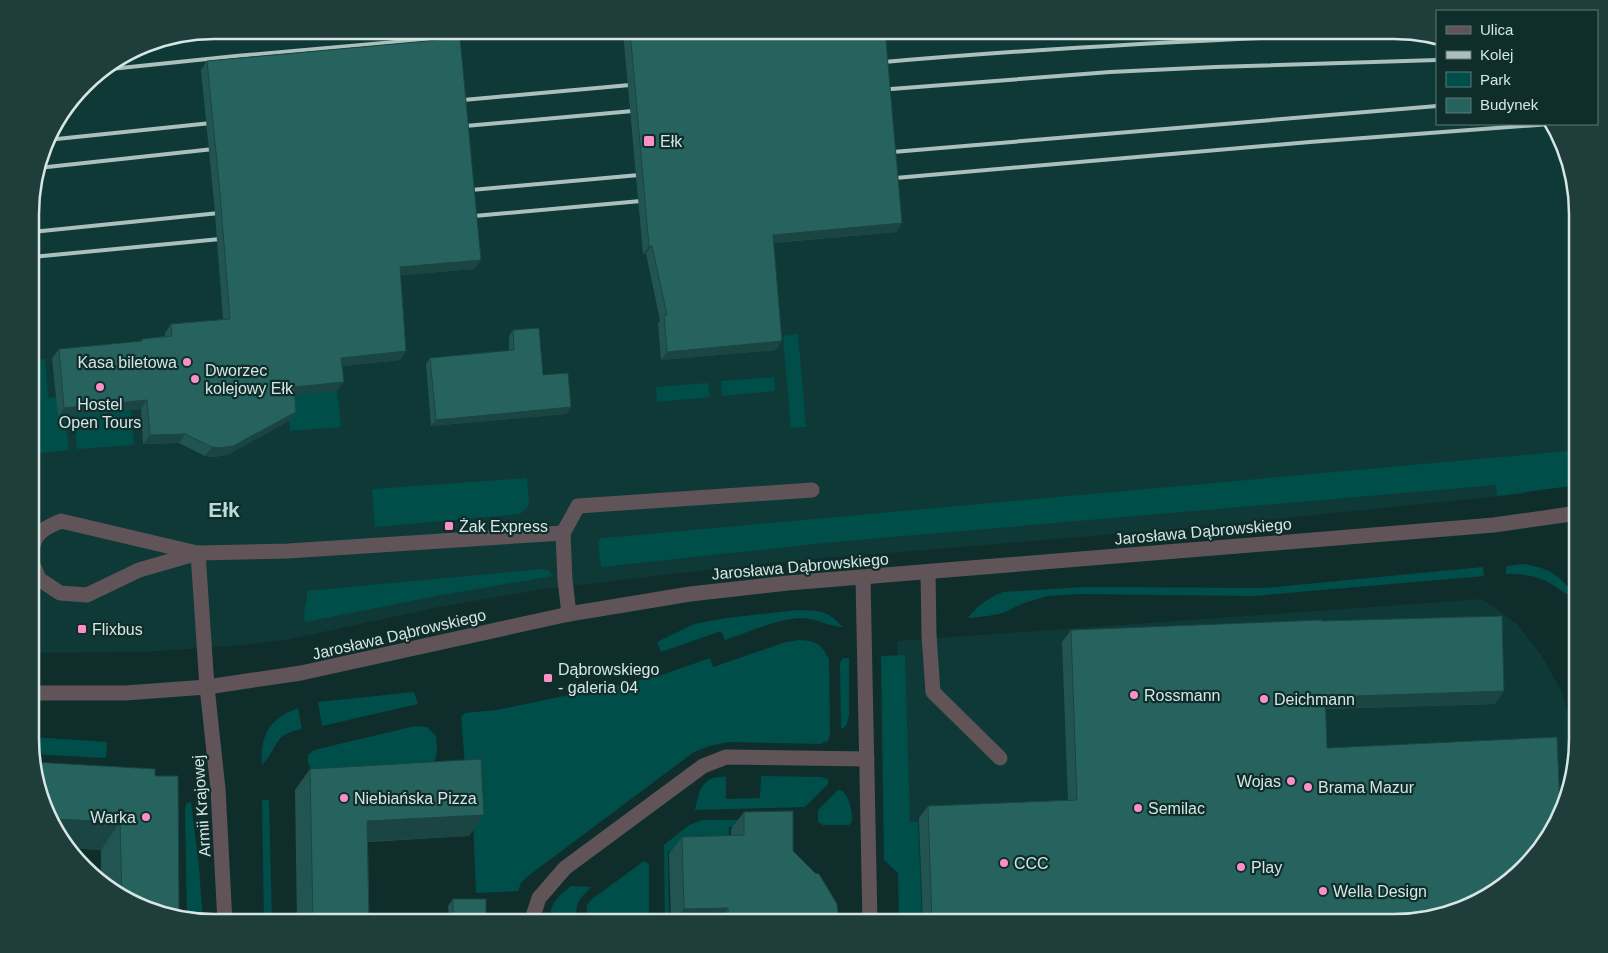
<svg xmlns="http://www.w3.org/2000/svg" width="1608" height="953" viewBox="0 0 1608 953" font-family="Arial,sans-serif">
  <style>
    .built { fill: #0e3936 }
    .green { fill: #004e49 }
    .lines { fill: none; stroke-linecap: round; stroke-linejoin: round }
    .service { stroke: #605459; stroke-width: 15 }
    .tertiary { stroke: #605459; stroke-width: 15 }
    .rail { stroke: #abbfbd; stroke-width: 4 }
    .wall { fill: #225551 }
    .shaded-wall { fill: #1b4542 }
    .building { fill: #27635e; stroke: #1b4542 }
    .poi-dot { fill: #fb8fc6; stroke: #0f2e2b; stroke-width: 2 }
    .labels { text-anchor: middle; stroke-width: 4.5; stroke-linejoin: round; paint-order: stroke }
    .poi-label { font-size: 16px; fill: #d5e6e4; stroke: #0f2e2b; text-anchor: start }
    .street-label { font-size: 16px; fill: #d5e6e4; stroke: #0f2e2b }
    .district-label { font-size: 21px; font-weight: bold; fill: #b9dcd8; stroke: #0f2e2b }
    .rim { fill: none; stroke: #d5e6e4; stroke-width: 2.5 }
  </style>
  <rect width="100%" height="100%" fill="#0f2e2b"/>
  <!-- built -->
  <g class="built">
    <polygon points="214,30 1394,30 1437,36 1437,124 1551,124 1578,202 1578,470 1522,494 1165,530 778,562 544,589 439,607 286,640 244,645 145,652 32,653 32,190 49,132 92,76 144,44"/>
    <polygon points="1482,599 1517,624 1542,656 1562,692 1576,740 1576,757 1553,831 1406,923 906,923 897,641"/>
  </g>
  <!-- green -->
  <g class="green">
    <polygon points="798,334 806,427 791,428 783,336"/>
    <polygon points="45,359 48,398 56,397 58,416 65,416 69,450 32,454 32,360"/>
    <polygon points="774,377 775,391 722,396 721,381"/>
    <polygon points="708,383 710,397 657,402 656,387"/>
    <polygon points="337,391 341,427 290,431 288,396"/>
    <polygon points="131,410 134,445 77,449 74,415"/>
    <polygon points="1578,450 1578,485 1497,496 1496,485 834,542 601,567 598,544 600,539 604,538"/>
    <polygon points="527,478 529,505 520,514 375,527 372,489"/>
    <path d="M 1524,564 C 1549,568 1561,575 1575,597 C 1564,594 1557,587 1546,581 C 1534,575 1520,574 1506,574 L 1506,566 Z"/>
    <path d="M 1483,567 L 1484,576 L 1254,596 L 1079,594 L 1047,596 L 1024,603 L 1003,613 L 988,616 L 968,618 C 978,605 988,598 1003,592 L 1086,587 L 1264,588 Z"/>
    <path d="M 543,569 L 549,571 L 553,576 L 436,596 L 305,622 C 302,607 308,605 307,591 Z"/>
    <path d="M 798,610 C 821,611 827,610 843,627 C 828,627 817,618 801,618 C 777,619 748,632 725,640 L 721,631 L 661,652 L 657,642 L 694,624 L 726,618 Z"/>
    <path d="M 800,640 C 817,641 821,644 829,659 L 830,734 L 828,741 L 821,744 L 729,742 L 709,746 L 694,752 L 528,876 L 521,883 L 518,891 L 476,893 L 471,777 L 466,777 L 461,717 L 465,713 L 497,710 L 659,676 L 710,658 L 713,667 L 786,642 Z"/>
    <polygon points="905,655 910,822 918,822 922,923 899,923 898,873 884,860 881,656"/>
    <polygon points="845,658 849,658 849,715 847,724 843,729 841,728 840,663 842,659"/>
    <polygon points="414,692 418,704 322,726 318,702"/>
    <path d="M 298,708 L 302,729 C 272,734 279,748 262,765 C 260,734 270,719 298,708 Z"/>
    <path d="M 415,726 L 427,727 L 436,736 C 437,749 439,757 430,766 L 312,771 L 308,763 L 308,755 L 314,750 Z"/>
    <polygon points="32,737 107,742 106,758 32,754"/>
    <path d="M 761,776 L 821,777 L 828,779 L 828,784 L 805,807 L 695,810 C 699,791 702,775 726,777 L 726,799 L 760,798 Z"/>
    <path d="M 838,790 L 843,791 C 850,800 852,810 852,822 L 849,825 L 823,825 L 818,822 L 818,810 Z"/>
    <polygon points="262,800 269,800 272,923 264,923"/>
    <polygon points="191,802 199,867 203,922 187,919 185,809 186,804"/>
    <polygon points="702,820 781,820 780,825 729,827 729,850 668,852 669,923 665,923 664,845 689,825"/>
    <polygon points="644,861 649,864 649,923 586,923 587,905 592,899"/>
    <path d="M 571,886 L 591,887 C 577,902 576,901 576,923 L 553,923 L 551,921 C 548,904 559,896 571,886 Z"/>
  </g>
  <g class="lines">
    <!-- service -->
    <g class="service">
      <polyline points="563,533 578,506 812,490"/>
      <path d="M 32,550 C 35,532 45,528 61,521 L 197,553"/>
      <polyline points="198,553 207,687"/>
      <polyline points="32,562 39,579 60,593 87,595 139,570 198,553 288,551 563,533 565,580 569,614"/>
      <polyline points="928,572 929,635 933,692 1000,758"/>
      <polyline points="863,578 870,923"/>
      <polyline points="534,923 534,913 539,898 565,868 703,766 726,757 867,759"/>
    </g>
    <!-- tertiary -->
    <g class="tertiary">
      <polyline points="207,687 218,789 225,923"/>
      <polyline points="32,693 125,693 207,687 301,673 569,614 690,594 788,583 1494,525 1578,513"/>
    </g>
    <!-- rail -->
    <g class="rail">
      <path d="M 873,63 C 1053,47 1232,38 1412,32"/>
      <polyline points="101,70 236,56 530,30"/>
      <polyline points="878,90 1110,72 1215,67 1437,60"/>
      <polyline points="452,101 641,84"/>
      <polyline points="454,127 644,110"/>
      <polyline points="47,140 221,122"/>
      <polyline points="881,153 1437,106"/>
      <polyline points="38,168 223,148"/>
      <polyline points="884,179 1310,142 1551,124"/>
      <polyline points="460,191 650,174"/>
      <polyline points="463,217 652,200"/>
      <polyline points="32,232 229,212"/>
      <polyline points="32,257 231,238"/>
    </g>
  </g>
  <!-- wall -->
  <g class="wall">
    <polygon points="625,30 885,30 897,232 773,243 776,350 661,360 658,323 660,320 646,254 643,254 623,32"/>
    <polygon points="207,61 481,260 474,269 401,275 400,360 342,366 337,391 295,395 296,412 289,421 227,455 213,457 205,456 179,443 143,444 141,409 58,417 52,358 59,349 140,342 142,339 165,336 165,333 171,324 223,319 214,202 201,70"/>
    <polygon points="513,330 543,375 567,414 431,426 426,364 430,358 509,351 509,336"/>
    <polygon points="1322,621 1504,691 1495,704 1326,709 1327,748 1406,923 923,923 919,818 928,806 1068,800 1062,642 1071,630"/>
    <polygon points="310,769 469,836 368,842 369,923 297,923 295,790"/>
    <polygon points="155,776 122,898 101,879 101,850 68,848"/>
    <polygon points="744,812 793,851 839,923 671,923 669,854 682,837 731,836 731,829"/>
    <polygon points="453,899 486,923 449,923 448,906"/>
  </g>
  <!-- shaded-wall -->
  <g class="shaded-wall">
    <polygon points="902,223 897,232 767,243 773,235"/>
    <polygon points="649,246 652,246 646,254 643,254"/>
    <polygon points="481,260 474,269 394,276 400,267"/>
    <polygon points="782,341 776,350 661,360 667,352"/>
    <polygon points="406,351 400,360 335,367 341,358"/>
    <polygon points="344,382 337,391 288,396 294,387"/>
    <polygon points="147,400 141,409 58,417 64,408"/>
    <polygon points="571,407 567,414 431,426 436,420"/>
    <polygon points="296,412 289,421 227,455 213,457 205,456 212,447"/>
    <polygon points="185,434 179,443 143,444 150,435"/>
    <polygon points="1504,691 1495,704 1316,709 1325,697"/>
    <polygon points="484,815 469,836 353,842 367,821"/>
    <polygon points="52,819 120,822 101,850 68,848 61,841"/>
    <polygon points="728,908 718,923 674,923 684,909"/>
  </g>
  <!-- building -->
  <g class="building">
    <polygon points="630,30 885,30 902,223 773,235 782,341 667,352 664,315 667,315 652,246 649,246"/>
    <polygon points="460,38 481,260 400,267 406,351 341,358 344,382 294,387 296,412 233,446 219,448 212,447 185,434 150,435 147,400 64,408 59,349 142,341 142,339 172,336 171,324 230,319 220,193 207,61"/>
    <polygon points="539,328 543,375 568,373 571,407 436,420 430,358 514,350 513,330"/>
    <polygon points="1502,616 1504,691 1325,697 1327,748 1557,737 1560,809 1553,831 1486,898 1406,923 932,923 928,806 1077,800 1071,630 1322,620 1322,621"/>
    <polygon points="481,759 484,815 367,821 369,923 313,923 310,769"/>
    <polygon points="32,762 155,769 155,776 178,776 179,918 166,917 122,898 120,822 52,819"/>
    <polygon points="793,811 793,851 815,873 819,874 837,904 839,923 729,923 728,908 684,909 682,837 744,835 744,812"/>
    <rect x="453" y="899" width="33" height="24"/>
  </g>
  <!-- markers -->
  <g class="poi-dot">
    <rect x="643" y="135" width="12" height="12" rx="2.5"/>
    <circle cx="187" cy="362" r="5"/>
    <circle cx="195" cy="379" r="5"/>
    <circle cx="100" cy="387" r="5"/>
    <rect x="444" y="521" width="10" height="10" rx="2.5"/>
    <rect x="77" y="624" width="10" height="10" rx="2.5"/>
    <rect x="543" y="673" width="10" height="10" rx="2.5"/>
    <circle cx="1134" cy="695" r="5"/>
    <circle cx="1264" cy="699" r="5"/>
    <circle cx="1291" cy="781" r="5"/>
    <circle cx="1308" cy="787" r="5"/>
    <circle cx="344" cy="798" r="5"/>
    <circle cx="1138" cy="808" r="5"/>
    <circle cx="146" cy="817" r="5"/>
    <circle cx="1004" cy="863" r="5"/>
    <circle cx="1241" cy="867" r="5"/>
    <circle cx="1323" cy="891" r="5"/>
  </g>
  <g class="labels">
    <!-- poi labels -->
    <g class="poi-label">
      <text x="660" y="147">Ełk</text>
      <text x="177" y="368" text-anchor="end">Kasa biletowa</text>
      <text x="205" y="376">Dworzec<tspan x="205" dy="18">kolejowy Ełk</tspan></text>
      <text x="100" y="410" text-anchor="middle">Hostel<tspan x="100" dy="18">Open Tours</tspan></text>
      <text x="459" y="532">Żak Express</text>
      <text x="92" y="635">Flixbus</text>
      <text x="558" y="675">Dąbrowskiego<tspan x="558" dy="18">- galeria 04</tspan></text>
      <text x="1144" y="701">Rossmann</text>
      <text x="1274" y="705">Deichmann</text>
      <text x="1281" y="787" text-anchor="end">Wojas</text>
      <text x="1318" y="793">Brama Mazur</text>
      <text x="354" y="804">Niebiańska Pizza</text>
      <text x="1148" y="814">Semilac</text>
      <text x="136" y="823" text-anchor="end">Warka</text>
      <text x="1014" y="869">CCC</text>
      <text x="1251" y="873">Play</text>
      <text x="1333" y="897">Wella Design</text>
    </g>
    <!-- street labels -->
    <g class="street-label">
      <text transform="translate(1203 531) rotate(-5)" y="6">Jarosława Dąbrowskiego</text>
      <text transform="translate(800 566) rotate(-5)" y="6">Jarosława Dąbrowskiego</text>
      <text transform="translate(399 634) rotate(-13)" y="6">Jarosława Dąbrowskiego</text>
      <text transform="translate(201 806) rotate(-94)" y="6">Armii Krajowej</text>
    </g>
    <!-- district labels -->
    <g class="district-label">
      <text x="224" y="517">Ełk</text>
    </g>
  </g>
  <!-- crop -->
  <path d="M0 0H1608V953H0ZM214 39H1394A175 175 0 0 1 1569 214V739A175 175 0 0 1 1394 914H214A175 175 0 0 1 39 739V214A175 175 0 0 1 214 39Z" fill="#1f3d3a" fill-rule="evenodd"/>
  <path class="rim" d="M214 39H1394A175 175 0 0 1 1569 214V739A175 175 0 0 1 1394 914H214A175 175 0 0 1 39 739V214A175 175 0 0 1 214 39Z"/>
  <!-- legend -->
  <rect x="1436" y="10" width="162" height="115" fill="#0f2e2b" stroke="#5e7875"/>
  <rect x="1446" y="26" width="25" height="8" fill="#605459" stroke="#5e7875"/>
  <text x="1480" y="35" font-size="15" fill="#d5e6e4">Ulica</text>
  <rect x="1446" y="51" width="25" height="8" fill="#abbfbd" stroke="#5e7875"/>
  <text x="1480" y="60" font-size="15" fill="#d5e6e4">Kolej</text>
  <rect x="1446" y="72" width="25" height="15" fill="#004e49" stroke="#5e7875"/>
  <text x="1480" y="85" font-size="15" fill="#d5e6e4">Park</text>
  <rect x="1446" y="98" width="25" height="15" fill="#27635e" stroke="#5e7875"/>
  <text x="1480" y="110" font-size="15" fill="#d5e6e4">Budynek</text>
</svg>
